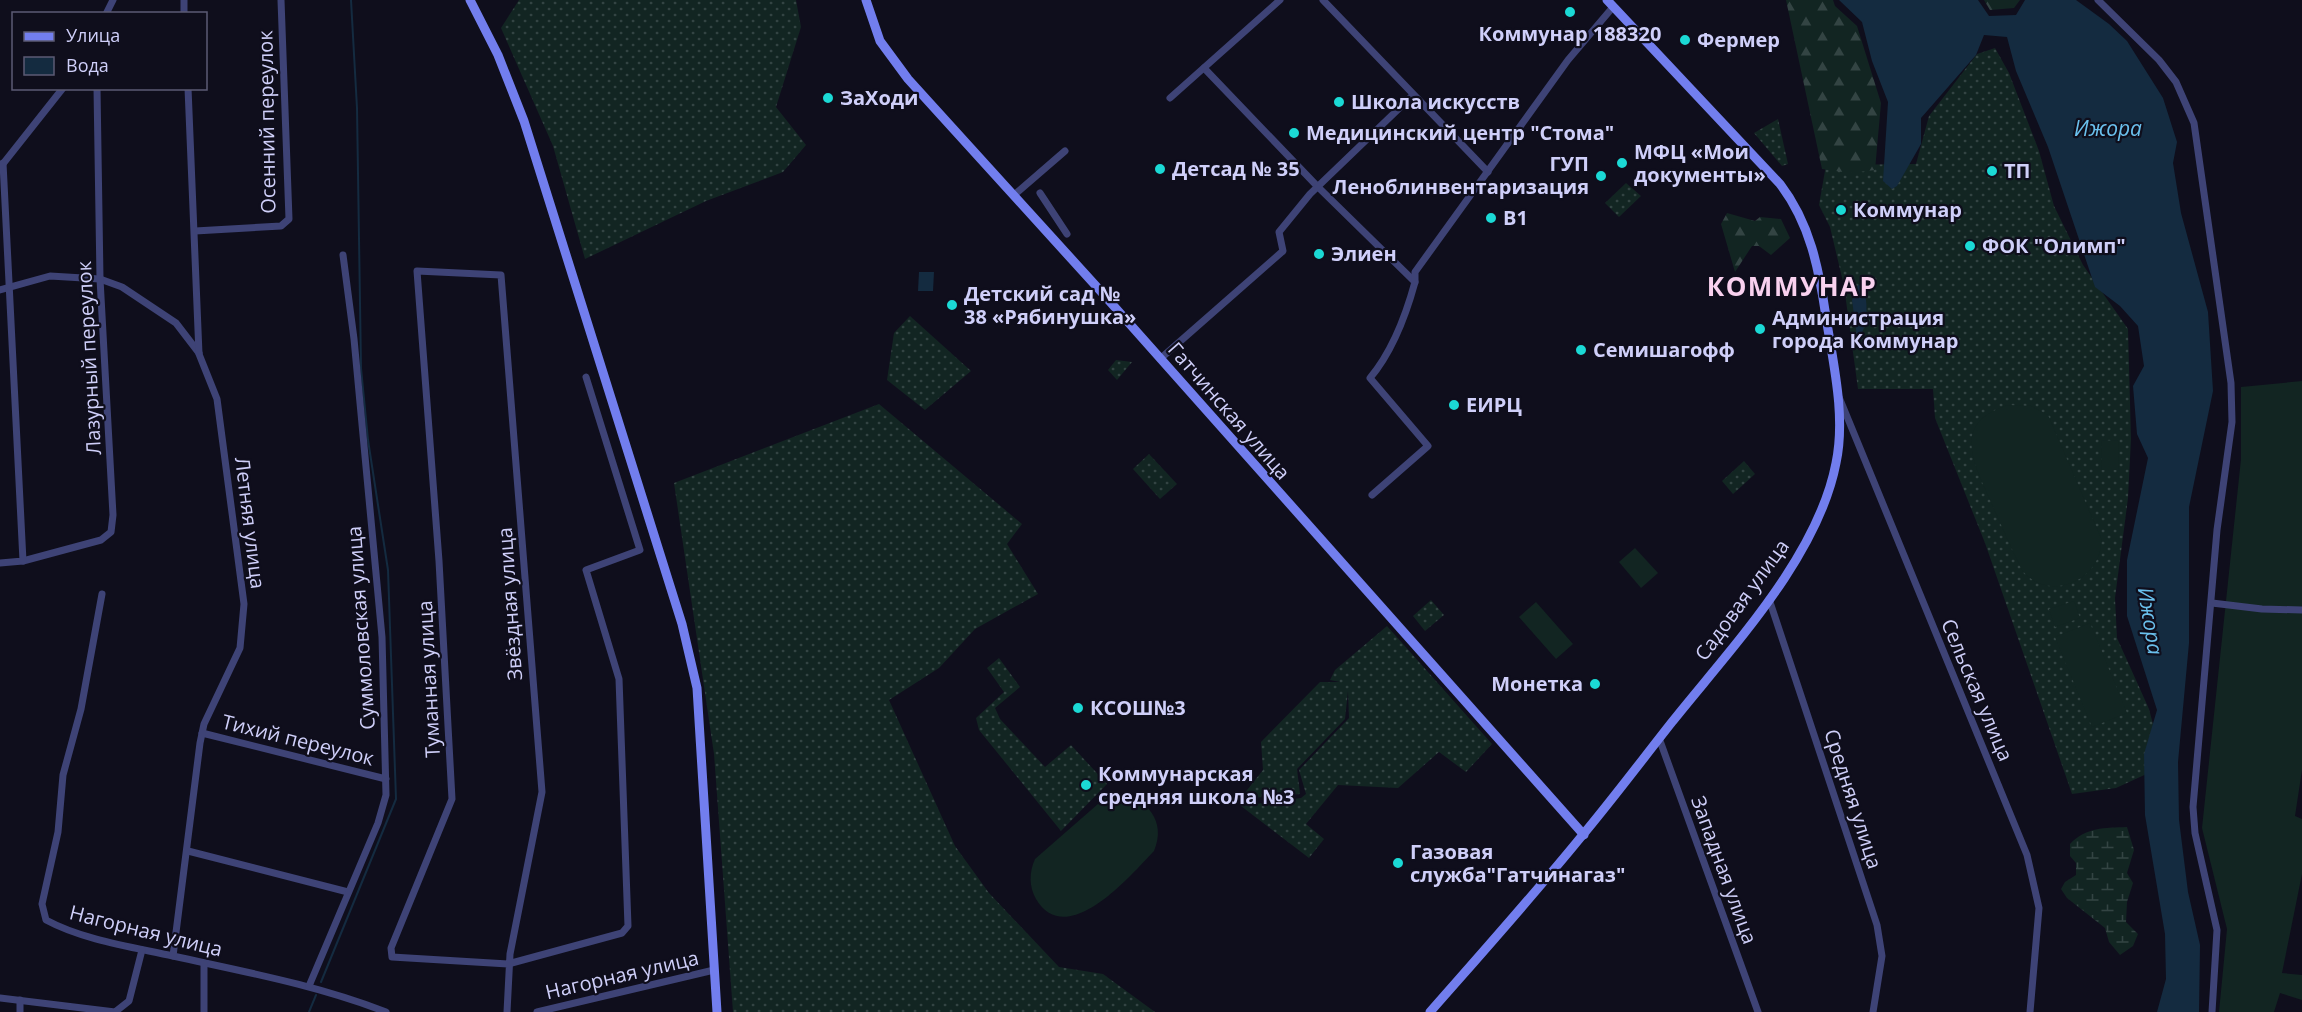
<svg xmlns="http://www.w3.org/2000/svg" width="2302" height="1012" viewBox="0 0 2302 1012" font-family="'Open Sans',sans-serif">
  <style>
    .grass { fill: url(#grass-dots) }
    .forest { fill: url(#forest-firs) }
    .wetland { fill: url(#wetland-marsh) }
    .garden { fill: #122522 }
    .water { fill: #142b40 }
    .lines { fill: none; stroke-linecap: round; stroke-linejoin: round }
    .stream { stroke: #142b40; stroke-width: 2 }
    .street { stroke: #3e4376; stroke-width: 7 }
    .secondary { stroke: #727eee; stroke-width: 9 }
    .poi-dot { fill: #1bd9d5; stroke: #0f0e1c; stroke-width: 2 }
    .labels { text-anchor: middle; stroke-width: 4.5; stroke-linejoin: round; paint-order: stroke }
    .poi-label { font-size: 20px; font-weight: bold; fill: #cfcff9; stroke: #0f0e1c; text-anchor: start }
    .street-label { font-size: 20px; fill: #cfcff9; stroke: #0f0e1c }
    .water-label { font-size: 21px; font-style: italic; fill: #6ac0ed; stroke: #0f0e1c }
    .district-label { font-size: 26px; font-weight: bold; letter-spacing: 1.5px; fill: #f9d1ef; stroke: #0f0e1c }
  </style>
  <defs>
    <pattern id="grass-dots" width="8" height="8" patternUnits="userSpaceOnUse" patternTransform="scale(1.5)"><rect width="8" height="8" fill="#122522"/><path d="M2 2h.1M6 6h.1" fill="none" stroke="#334443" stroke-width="1.8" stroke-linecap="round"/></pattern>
    <pattern id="forest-firs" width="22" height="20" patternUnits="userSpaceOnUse" patternTransform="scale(1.5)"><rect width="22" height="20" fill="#122522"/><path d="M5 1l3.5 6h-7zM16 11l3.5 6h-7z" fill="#334443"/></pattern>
    <pattern id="wetland-marsh" width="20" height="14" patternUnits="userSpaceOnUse" patternTransform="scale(1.5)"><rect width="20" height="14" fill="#122522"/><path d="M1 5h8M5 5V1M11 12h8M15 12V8" fill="none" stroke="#334443"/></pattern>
  </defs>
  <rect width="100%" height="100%" fill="#0f0e1c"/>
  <!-- grass -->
  <g class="grass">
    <polygon points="519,0 796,0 801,27 776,107 806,145 783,172 706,201 585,259 553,146 501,28"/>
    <polygon points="1995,48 2009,73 2039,151 2054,206 2083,265 2128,329 2131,439 2128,498 2115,598 2117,638 2149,709 2164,766 2116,788 2072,794 1985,543 1935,418 1933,389 1858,389 1844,286 1830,227 1819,205 1826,165 1916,164 1929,116 1977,54"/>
    <polygon points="1778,119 1788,164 1782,166 1754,133"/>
    <polygon points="1626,183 1641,196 1619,217 1605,203"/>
    <polygon points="910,316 971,371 925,410 887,380 894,333"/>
    <polygon points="1116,360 1132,362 1117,380 1108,370"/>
    <polygon points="879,404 1022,524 1007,544 1038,594 975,629 939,668 889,700 955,846 989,893 1059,967 1103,974 1155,1012 733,1012 714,754 674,483"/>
    <polygon points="1149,454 1177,484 1160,499 1133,469"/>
    <polygon points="1744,461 1755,474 1733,494 1722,481"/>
    <polygon points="1431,600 1444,615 1425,631 1413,616"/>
    <polygon points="1387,626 1492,744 1466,772 1439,752 1398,788 1338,785 1306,824 1324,839 1309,858 1241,806 1301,798 1306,794 1299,770 1349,718 1348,691 1345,719 1297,769 1300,794 1240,799 1263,770 1261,742 1320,682 1340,682 1330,680 1335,670"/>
    <polygon points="999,658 1020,687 995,708 1000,719 1045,767 1071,745 1107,784 1061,831 979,730 976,718 1004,692 987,668"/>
  </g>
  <!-- forest -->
  <g class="forest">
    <polygon points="1786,0 1833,0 1835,6 1857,26 1881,103 1875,170 1850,173 1822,169"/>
    <polygon points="1984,0 2020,0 2014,8 1990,10"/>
    <polygon points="1727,213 1755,221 1760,217 1781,219 1790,238 1771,255 1759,246 1752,246 1735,272 1721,224"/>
  </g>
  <!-- wetland -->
  <path class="wetland" d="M 2127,827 L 2134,850 L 2127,873 L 2133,883 L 2127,902 L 2126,922 L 2138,934 L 2133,946 L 2120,955 L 2109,942 L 2105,928 L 2067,898 L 2061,889 L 2065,882 L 2076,875 L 2076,863 L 2070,856 L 2070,844 C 2086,827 2105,828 2127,827 Z"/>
  <!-- garden -->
  <g class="garden">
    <polygon points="2302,381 2302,770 2295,816 2302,819 2302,874 2282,973 2302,975 2302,1000 2280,993 2274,1012 2219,1012 2227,929 2202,828 2241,459 2241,387"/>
    <path d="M 2009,405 L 2031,406 L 2048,415 L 2101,538 C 2104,580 2048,604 2022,570 C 2011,548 2001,525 1991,502 C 1973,462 1951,422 2009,405 Z"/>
    <polygon points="2101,440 2118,441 2119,470 2102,470"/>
    <polygon points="1635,548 1658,573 1641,588 1619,562"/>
    <polygon points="2074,601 2080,618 2055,627 2049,609"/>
    <polygon points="1536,602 1573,644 1556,659 1519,617"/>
    <polygon points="2090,623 2127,713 2092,727 2055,637"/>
    <path d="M 1117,794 C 1147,797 1167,822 1154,851 C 1131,875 1067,951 1036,899 C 1029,887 1029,872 1035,859 L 1106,797 Z"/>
  </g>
  <!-- water -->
  <g class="water">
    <polygon points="1839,0 1978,0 1989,16 2016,15 2025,0 2076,0 2109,24 2127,41 2163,98 2177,142 2173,163 2181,213 2208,312 2213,391 2189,507 2189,643 2178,762 2179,820 2188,892 2200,945 2199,1012 2157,1012 2166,979 2165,934 2145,815 2144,754 2157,710 2127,616 2127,560 2148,458 2137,434 2133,386 2144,366 2138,326 2120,306 2095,287 2048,147 2016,71 2007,37 1984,35 1976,55 1921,118 1921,144 1897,186 1892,189 1883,181 1888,102 1872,61 1862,22"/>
    <polygon points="919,272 934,272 933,291 918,291"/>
    <path d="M 1858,285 L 1863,286 C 1868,301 1868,321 1861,335 L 1857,337 L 1852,300 Z"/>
  </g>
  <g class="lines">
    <!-- stream -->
    <g class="stream">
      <polyline points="321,982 396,799 388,570 368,440 361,368 357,108 351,0"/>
      <polyline points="309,1012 316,995"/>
    </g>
    <!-- street -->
    <g class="street">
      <polyline points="184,0 184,14"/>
      <polyline points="1323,0 1488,172"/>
      <polyline points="2098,0 2159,60 2176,82 2194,123 2231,383 2232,422 2217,530 2193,807 2195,833 2217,930 2212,1012"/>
      <polyline points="106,14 113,0"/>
      <path d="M 1204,68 L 1318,187 L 1415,282 C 1406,315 1392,352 1370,378 L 1428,446 L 1372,495"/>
      <polyline points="1170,98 1280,0"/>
      <polyline points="2,165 63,88"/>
      <polyline points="1040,193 1067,234"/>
      <polyline points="1014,195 1065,151"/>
      <polyline points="195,231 281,226 289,219 281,0"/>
      <polyline points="1415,282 1415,272 1568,60 1613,7"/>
      <polyline points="0,290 50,276 100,279 122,287 176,323 199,353"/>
      <polyline points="1160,359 1283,251 1279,232 1310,194 1413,95"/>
      <polyline points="1839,397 2027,855 2039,908 2030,1012"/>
      <polyline points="23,561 101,540 111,532 113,515 100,279 97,88"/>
      <polyline points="0,563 23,561 3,163"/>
      <path d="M 102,594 L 81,709 L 63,775 L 58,832 L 42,904 L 46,920 C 83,940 132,947 173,956 C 245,972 317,985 386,1012"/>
      <polyline points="1769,599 1877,925 1882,956 1873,1012"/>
      <polyline points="2212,603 2262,609 2302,610"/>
      <polyline points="202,733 386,779"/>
      <polyline points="1659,738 1758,1012"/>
      <polyline points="188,851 348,892"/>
      <polyline points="173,956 200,743 204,724 240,648 244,604 217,399 199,354 188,88"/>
      <polyline points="309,986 378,823 386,795 382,637 354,339 343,255"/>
      <polyline points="0,998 115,1012 129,1001 142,950"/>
      <polyline points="20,1000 20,1012"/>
      <polyline points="204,1012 204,964"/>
      <polyline points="507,1012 510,954 542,792 501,275 417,271 439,561 452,799 391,948 392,957 508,964 622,933 628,926 619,679 586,570 640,550 586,377"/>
      <polyline points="537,1012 714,970"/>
    </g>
    <!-- secondary -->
    <g class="secondary">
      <polyline points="470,0 498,55 524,121 682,624 697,688 717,1012"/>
      <polyline points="866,0 880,41 908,79 1096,286 1584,835"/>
      <path d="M 1430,1012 C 1481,954 1532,897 1581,837 C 1612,800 1642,760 1672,722 C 1731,648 1818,557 1836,463 C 1846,416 1833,363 1826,317 C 1819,269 1810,223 1780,184 L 1607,0"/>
    </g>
  </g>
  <!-- markers -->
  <g class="poi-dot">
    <circle cx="1570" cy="12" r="6"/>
    <circle cx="1685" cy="40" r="6"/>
    <circle cx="828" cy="98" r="6"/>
    <circle cx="1339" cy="102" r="6"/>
    <circle cx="1294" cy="133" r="6"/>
    <circle cx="1622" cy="163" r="6"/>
    <circle cx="1160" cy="169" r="6"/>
    <circle cx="1992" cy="171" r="6"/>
    <circle cx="1601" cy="176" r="6"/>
    <circle cx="1841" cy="210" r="6"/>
    <circle cx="1491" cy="218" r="6"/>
    <circle cx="1970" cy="246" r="6"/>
    <circle cx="1319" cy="254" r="6"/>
    <circle cx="952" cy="305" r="6"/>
    <circle cx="1760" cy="329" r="6"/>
    <circle cx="1581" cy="350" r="6"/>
    <circle cx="1454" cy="405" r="6"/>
    <circle cx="1595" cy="684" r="6"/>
    <circle cx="1078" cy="708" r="6"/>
    <circle cx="1086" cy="785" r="6"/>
    <circle cx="1398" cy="863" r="6"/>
  </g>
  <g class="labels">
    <!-- poi labels -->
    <g class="poi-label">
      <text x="1570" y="41" text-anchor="middle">Коммунар 188320</text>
      <text x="1697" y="47">Фермер</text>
      <text x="840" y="105">ЗаХоди</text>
      <text x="1351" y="109">Школа искусств</text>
      <text x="1306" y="140">Медицинский центр "Стома"</text>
      <text x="1634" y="159">МФЦ «Мои<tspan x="1634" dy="23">документы»</tspan></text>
      <text x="1589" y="171" text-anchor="end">ГУП<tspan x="1589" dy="23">Леноблинвентаризация</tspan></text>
      <text x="1172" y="176">Детсад № 35</text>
      <text x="2004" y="178">ТП</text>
      <text x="1853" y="217">Коммунар</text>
      <text x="1503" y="225">B1</text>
      <text x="1982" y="253">ФОК "Олимп"</text>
      <text x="1331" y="261">Элиен</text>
      <text x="964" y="301">Детский сад №<tspan x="964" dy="23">38 «Рябинушка»</tspan></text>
      <text x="1772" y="325">Администрация<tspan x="1772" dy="23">города Коммунар</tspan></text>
      <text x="1593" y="357">Семишагофф</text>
      <text x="1466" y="412">ЕИРЦ</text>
      <text x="1583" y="691" text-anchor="end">Монетка</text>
      <text x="1090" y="715">КСОШ№3</text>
      <text x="1098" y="781">Коммунарская<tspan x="1098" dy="23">средняя школа №3</tspan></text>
      <text x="1410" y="859">Газовая<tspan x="1410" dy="23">служба"Гатчинагаз"</tspan></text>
    </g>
    <!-- street labels -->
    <g class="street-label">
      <text transform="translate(267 122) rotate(-91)" y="7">Осенний переулок</text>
      <text transform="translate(89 358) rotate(-93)" y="7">Лазурный переулок</text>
      <text transform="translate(1229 411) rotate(49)" y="7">Гатчинская улица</text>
      <text transform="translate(250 523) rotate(83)" y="7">Летняя улица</text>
      <text transform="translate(1742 600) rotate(-54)" y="7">Садовая улица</text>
      <text transform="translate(510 604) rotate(-94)" y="7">Звёздная улица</text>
      <text transform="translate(361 628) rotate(-94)" y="7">Суммоловская улица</text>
      <text transform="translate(429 679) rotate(-93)" y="7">Туманная улица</text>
      <text transform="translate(1977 690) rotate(67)" y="7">Сельская улица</text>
      <text transform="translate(298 740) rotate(14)" y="7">Тихий переулок</text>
      <text transform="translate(1853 799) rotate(72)" y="7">Средняя улица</text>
      <text transform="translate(1724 870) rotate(70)" y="7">Западная улица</text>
      <text transform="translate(146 931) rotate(14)" y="7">Нагорная улица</text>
      <text transform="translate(622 975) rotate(-13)" y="7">Нагорная улица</text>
    </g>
    <!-- water labels -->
    <g class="water-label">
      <text x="2108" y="136">Ижора</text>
      <text transform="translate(2150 621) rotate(81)" y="7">Ижора</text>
    </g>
    <!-- district labels -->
    <g class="district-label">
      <text x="1792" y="296">КОММУНАР</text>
    </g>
  </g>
  <!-- legend -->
  <rect x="12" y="12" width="195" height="78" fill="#0f0e1c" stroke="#5c5b74" stroke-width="1.5"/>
  <rect x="24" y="32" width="30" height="9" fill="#727eee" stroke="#5c5b74" stroke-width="1.5"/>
  <text x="66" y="42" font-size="18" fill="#cfcff9">Улица</text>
  <rect x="24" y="57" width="30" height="18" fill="#142b40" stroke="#5c5b74" stroke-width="1.5"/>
  <text x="66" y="72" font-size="18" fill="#cfcff9">Вода</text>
</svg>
